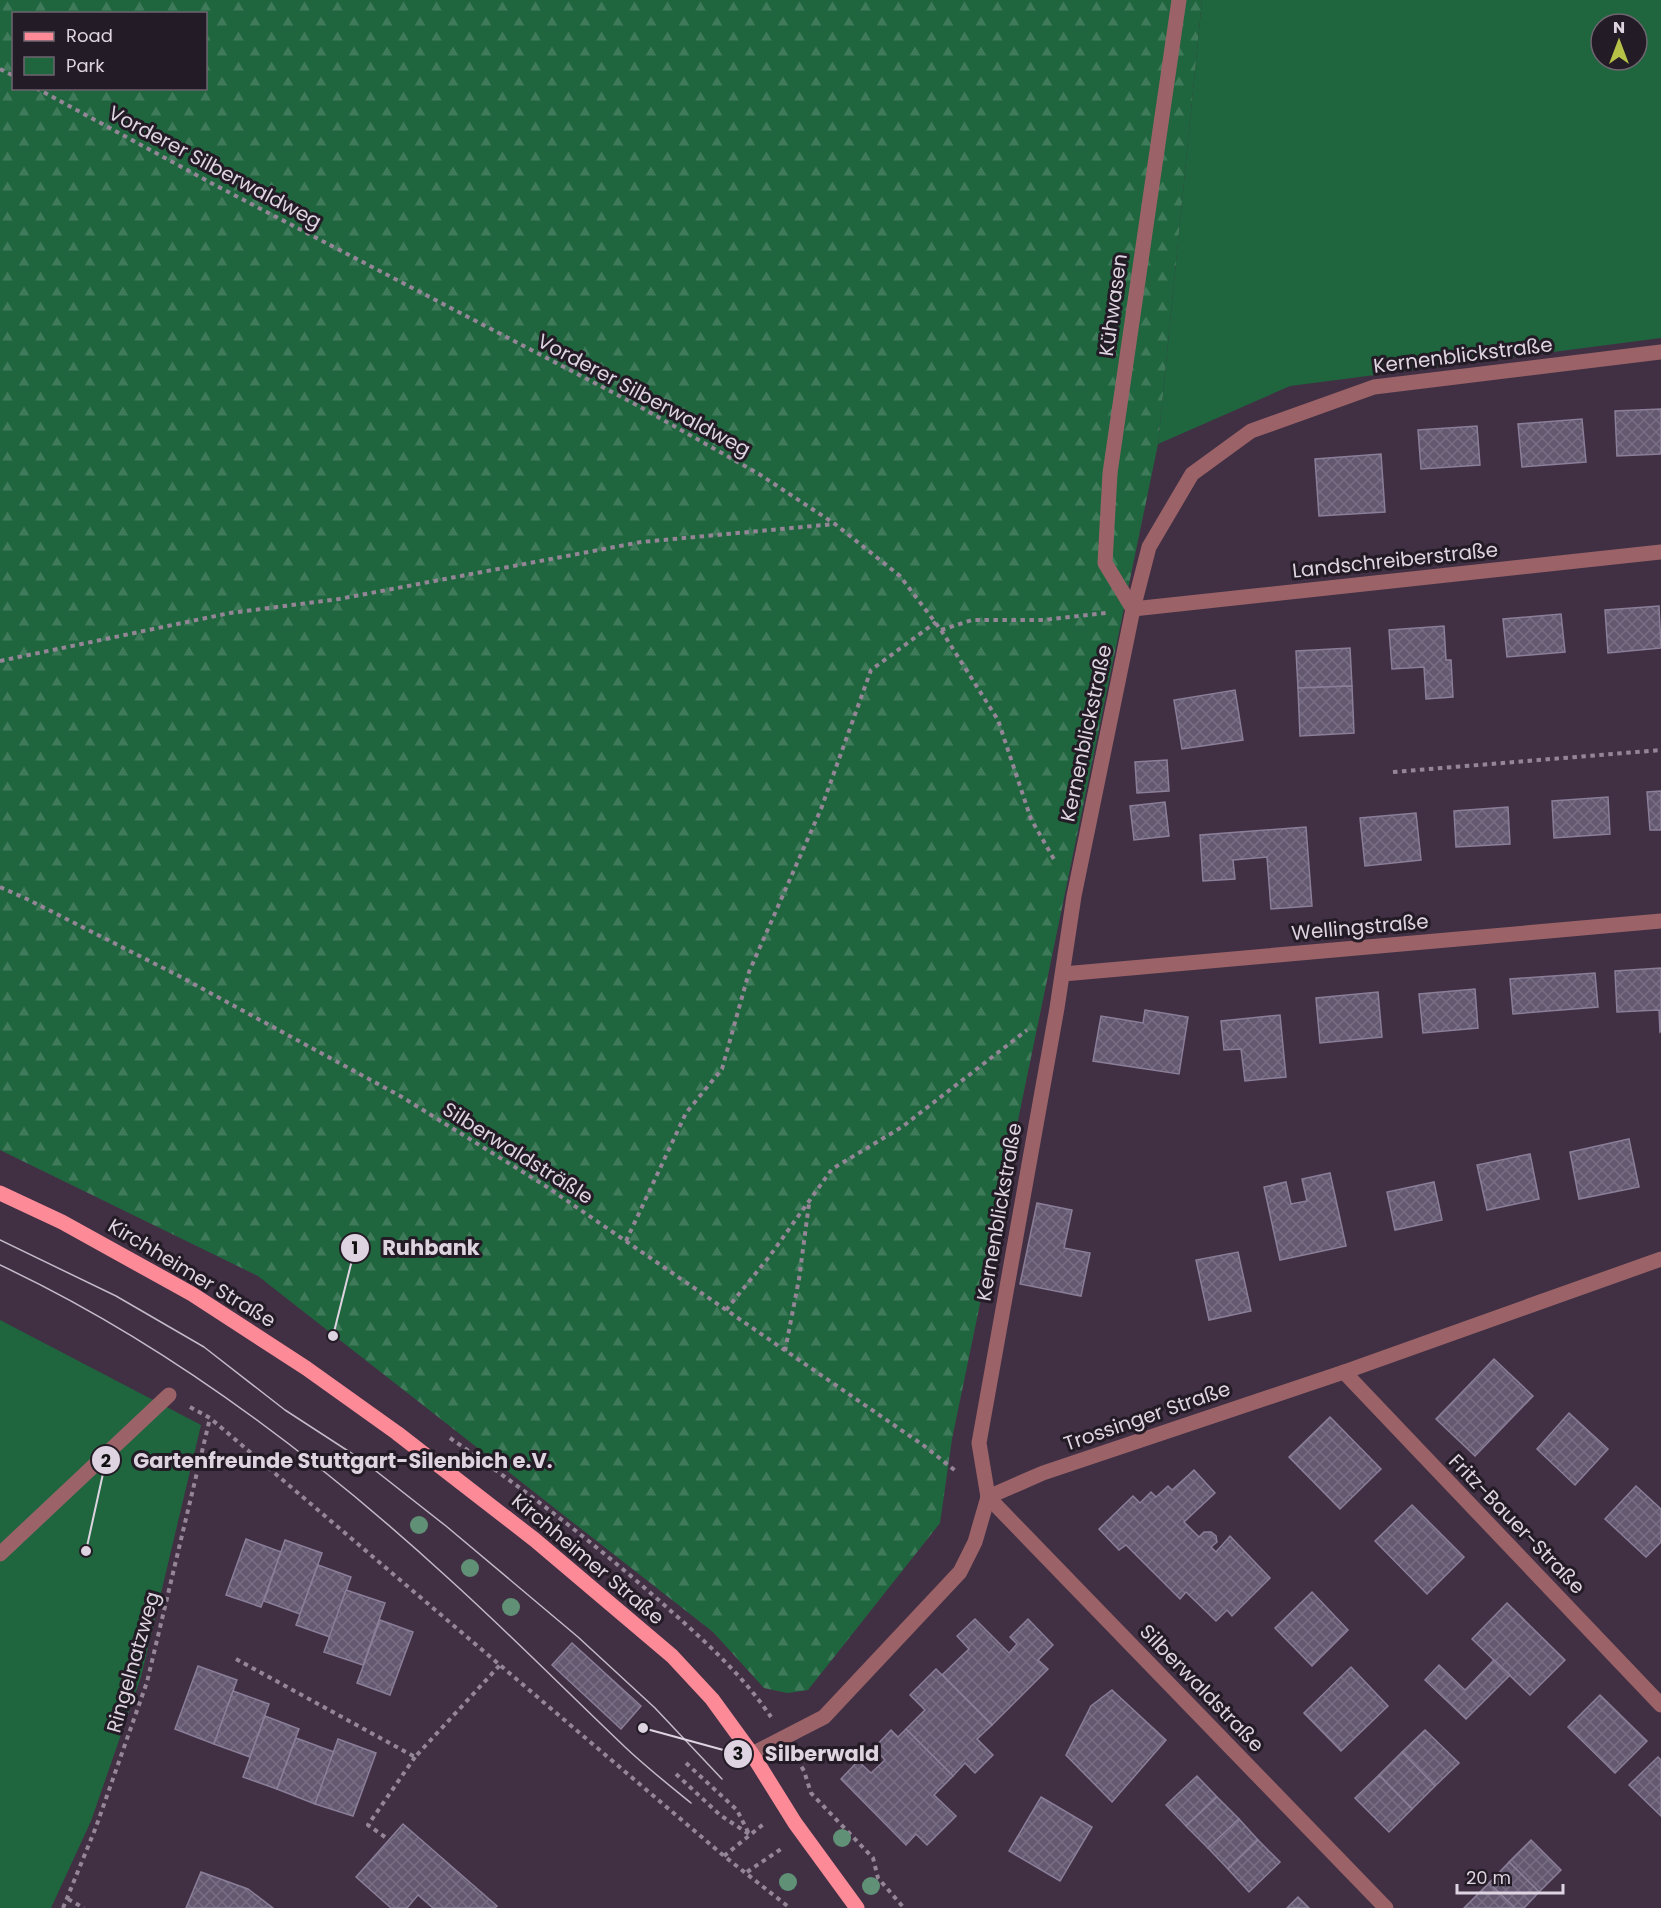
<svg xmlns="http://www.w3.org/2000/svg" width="1661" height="1908" viewBox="0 0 1661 1908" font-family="Poppins,sans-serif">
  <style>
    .green { fill: #1f663e; fill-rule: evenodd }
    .forest { fill: url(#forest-firs); fill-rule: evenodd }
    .building { fill: url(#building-cross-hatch); stroke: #8a7e98; stroke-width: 1.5 }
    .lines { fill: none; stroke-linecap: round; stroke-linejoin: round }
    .path { stroke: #948697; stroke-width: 4; stroke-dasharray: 4.5 4.5; stroke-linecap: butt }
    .minor { stroke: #9b6368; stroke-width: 15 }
    .major { stroke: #fc8a97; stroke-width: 15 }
    .tram { stroke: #c4b9c7; stroke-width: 1.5 }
    .tree { fill: #609076 }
    .labels { text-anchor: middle; stroke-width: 6; stroke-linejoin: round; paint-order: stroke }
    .street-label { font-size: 20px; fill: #ded4e1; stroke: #231b25 }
    .leader { fill: none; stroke: #ded4e1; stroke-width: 2 }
    .callout-dot { fill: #ded4e1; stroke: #231b25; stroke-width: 2 }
    .mark-label { font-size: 18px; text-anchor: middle; font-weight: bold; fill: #111 }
    .callout-label { font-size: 21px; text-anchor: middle; font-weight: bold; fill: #ded4e1; stroke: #231b25; stroke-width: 6; stroke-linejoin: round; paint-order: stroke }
  </style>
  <defs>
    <pattern id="forest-firs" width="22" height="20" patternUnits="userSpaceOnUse" patternTransform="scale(1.5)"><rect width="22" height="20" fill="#1f663e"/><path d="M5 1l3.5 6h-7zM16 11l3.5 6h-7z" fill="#3f7b5a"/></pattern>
    <pattern id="building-cross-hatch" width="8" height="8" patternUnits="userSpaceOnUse" patternTransform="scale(1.5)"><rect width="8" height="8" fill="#635870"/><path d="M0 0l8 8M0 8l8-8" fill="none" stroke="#796f84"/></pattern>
  </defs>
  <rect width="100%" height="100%" fill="#413044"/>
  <!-- green -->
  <g class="green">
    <path d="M 1202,0 L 1661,0 L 1661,338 L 1290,386 L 1158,444 ZM 1601,24 L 1637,24 L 1637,60 L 1601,60 Z"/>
    <polygon points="0,1320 201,1425 141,1677 91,1821 51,1908 0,1908"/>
  </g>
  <!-- forest -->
  <path class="forest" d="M 0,0 L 1202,0 L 1158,444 L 952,1439 L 940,1523 L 808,1690 L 787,1693 L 764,1688 L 713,1632 L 258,1276 L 0,1150 ZM 14,14 L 206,14 L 206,88 L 14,88 Z"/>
  <!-- building -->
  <g class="building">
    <polygon points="1661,409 1661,454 1617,456 1615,411"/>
    <polygon points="1582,419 1586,462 1522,467 1518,424"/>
    <polygon points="1477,426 1480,465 1421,469 1418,430"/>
    <polygon points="1381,454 1385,512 1319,516 1315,459"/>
    <polygon points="1659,606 1661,648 1608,653 1605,610"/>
    <polygon points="1561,614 1565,652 1507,657 1503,619"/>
    <polygon points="1444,626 1446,660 1451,660 1453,697 1426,699 1424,667 1392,669 1389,630"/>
    <polygon points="1350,648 1352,686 1298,688 1296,651"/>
    <polygon points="1352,686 1354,733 1300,736 1298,688"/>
    <polygon points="1235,690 1243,740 1182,749 1174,700"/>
    <polygon points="1167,760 1169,791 1137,793 1135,762"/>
    <polygon points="1661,791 1661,830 1650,830 1647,792"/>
    <polygon points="1608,797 1610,834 1554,838 1552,801"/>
    <polygon points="1165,802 1169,836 1134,840 1130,806"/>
    <polygon points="1508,807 1510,844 1456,847 1454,811"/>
    <polygon points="1416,813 1421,860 1365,866 1360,818"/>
    <polygon points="1306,827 1312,906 1271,909 1267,857 1233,860 1235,879 1203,881 1200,835"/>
    <polygon points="1661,968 1661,1031 1660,1032 1659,1010 1617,1012 1615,971"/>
    <polygon points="1595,973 1598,1007 1513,1014 1510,979"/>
    <polygon points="1475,989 1478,1028 1423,1033 1419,994"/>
    <polygon points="1378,992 1382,1037 1320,1043 1316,998"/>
    <polygon points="1145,1010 1188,1017 1179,1074 1093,1061 1101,1016 1143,1023"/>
    <polygon points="1280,1015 1286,1077 1245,1081 1241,1049 1224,1050 1221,1021"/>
    <polygon points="1629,1139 1639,1187 1579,1199 1570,1152"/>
    <polygon points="1530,1154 1539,1199 1487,1210 1477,1165"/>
    <polygon points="1330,1173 1346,1246 1280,1260 1264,1187 1286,1182 1291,1204 1307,1201 1302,1179"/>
    <polygon points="1434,1182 1442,1220 1395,1230 1387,1192"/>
    <polygon points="1037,1203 1072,1210 1064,1248 1090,1253 1081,1296 1020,1284"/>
    <polygon points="1238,1252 1251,1311 1209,1320 1196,1260"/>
    <polygon points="1494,1359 1533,1396 1475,1456 1436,1419"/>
    <polygon points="1569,1413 1608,1449 1575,1485 1537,1449"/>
    <polygon points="1330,1417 1381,1469 1340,1509 1289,1457"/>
    <polygon points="1194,1470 1215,1493 1184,1522 1199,1537 1204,1532 1211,1532 1216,1536 1217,1542 1211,1547 1216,1552 1230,1536 1270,1578 1232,1616 1227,1610 1216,1621 1186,1592 1180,1599 1126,1545 1119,1550 1099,1529 1133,1496 1140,1503 1151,1492 1156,1497 1168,1486 1172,1490"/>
    <polygon points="1636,1486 1661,1509 1661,1542 1646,1557 1605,1519"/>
    <polygon points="1412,1505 1464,1557 1427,1594 1375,1541"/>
    <polygon points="246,1539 281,1552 261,1607 226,1595"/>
    <polygon points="285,1540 322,1553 300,1614 264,1601"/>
    <polygon points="318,1565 351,1577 330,1637 296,1625"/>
    <polygon points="346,1590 385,1603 363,1665 324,1652"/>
    <polygon points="1312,1592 1348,1630 1312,1666 1275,1628"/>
    <polygon points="1507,1603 1565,1660 1530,1695 1472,1639"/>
    <polygon points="975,1619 1009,1653 1017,1644 1010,1637 1028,1619 1053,1645 1038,1660 1048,1669 992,1725 942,1675 969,1649 957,1636"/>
    <polygon points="380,1620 413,1632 390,1695 357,1683"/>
    <polygon points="572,1643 641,1706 621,1729 552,1665"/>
    <polygon points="1494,1660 1510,1675 1466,1719 1425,1680 1439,1665 1465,1690"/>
    <polygon points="198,1666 237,1680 214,1744 175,1729"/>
    <polygon points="1351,1667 1388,1706 1341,1751 1304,1713"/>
    <polygon points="936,1669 992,1725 977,1739 993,1755 975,1773 965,1763 953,1776 906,1729 925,1710 910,1695"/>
    <polygon points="1112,1690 1166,1740 1112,1802 1066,1755 1091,1706"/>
    <polygon points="233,1691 269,1704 250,1757 214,1744"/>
    <polygon points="1600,1695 1647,1741 1615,1773 1568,1727"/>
    <polygon points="265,1716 299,1729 277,1789 243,1777"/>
    <polygon points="906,1729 953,1776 934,1795 956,1816 927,1845 916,1834 906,1845 841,1779 858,1761 871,1773 885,1760 874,1748 891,1730 898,1737"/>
    <polygon points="1425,1730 1459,1763 1435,1786 1402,1752"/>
    <polygon points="296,1738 334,1752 315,1804 277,1789"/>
    <polygon points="338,1739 376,1753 353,1816 315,1804"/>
    <polygon points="1402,1752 1435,1786 1412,1809 1379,1775"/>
    <polygon points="1658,1757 1661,1760 1661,1816 1629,1785"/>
    <polygon points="1379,1775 1412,1809 1389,1832 1355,1798"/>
    <polygon points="1197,1776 1217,1797 1186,1826 1166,1805"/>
    <polygon points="1041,1797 1092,1827 1060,1881 1009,1851"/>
    <polygon points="1217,1797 1239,1819 1208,1848 1186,1826"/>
    <polygon points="1239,1819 1258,1840 1228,1869 1208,1848"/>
    <polygon points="403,1824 497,1906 495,1908 433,1908 418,1895 407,1908 391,1908 356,1877"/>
    <polygon points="1258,1840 1280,1862 1249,1892 1228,1869"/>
    <polygon points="1531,1840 1561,1870 1539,1892 1509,1862"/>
    <polygon points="1509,1862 1539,1892 1524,1908 1515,1908 1489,1883"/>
    <polygon points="201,1872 248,1889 273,1908 186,1908"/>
    <polygon points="1489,1883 1515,1908 1464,1908"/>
    <polygon points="1298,1897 1309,1908 1287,1908"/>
  </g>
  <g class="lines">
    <!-- path -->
    <g class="path">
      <polyline points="0,69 14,76"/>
      <polyline points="36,88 213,184 633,403 759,474 835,524 900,576 941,630 998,720 1031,819 1055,861"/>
      <polyline points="941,630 972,620 1044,620 1106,613"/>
      <polyline points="0,661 230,613 339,599 641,542 835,524"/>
      <polyline points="1393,772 1661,750"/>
      <polyline points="0,887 27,899 179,976 402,1097 547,1187 923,1445 957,1472"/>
      <polyline points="626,1241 686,1113 722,1069 749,972 821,809 871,670 936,622"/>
      <polyline points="726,1310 769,1257 832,1169 902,1127 1027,1030"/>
      <polyline points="785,1351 799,1279 809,1204"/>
      <polyline points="190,1407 210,1418 724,1856 790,1908"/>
      <path d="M 450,1438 C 527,1491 602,1549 672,1612 C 708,1644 744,1677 771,1717"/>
      <polyline points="236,1659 415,1757 500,1665"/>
      <polyline points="797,1759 804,1771 811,1793 873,1858 878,1878 904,1908"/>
      <polyline points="686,1763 737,1810 749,1834"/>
      <polyline points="676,1774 720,1815 749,1834"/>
      <polyline points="385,1837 368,1825 415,1757"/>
      <polyline points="724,1856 766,1822"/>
      <polyline points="747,1872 781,1849"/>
      <polyline points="68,1899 84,1908"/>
      <polyline points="63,1908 96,1827 147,1682 210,1418"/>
    </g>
    <!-- minor -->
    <g class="minor">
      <polyline points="1133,609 1105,563 1110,473 1179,0"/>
      <polyline points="1133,609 1661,552"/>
      <polyline points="1063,974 1661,921"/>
      <polyline points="1344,1372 1661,1705"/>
      <polyline points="988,1497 1043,1473 1344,1372 1661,1259"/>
      <polyline points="988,1497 1386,1908"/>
      <polyline points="0,1554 169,1395"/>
      <polyline points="752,1754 824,1717 960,1572 975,1542 988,1497 979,1443 1057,1008 1074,896 1133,609 1149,547 1192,474 1251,431 1374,387 1661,352"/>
    </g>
    <!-- major -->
    <polyline class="major" points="0,1193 62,1222 192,1294 306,1368 397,1433 535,1540 672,1656 712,1699 752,1754 795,1823 857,1908"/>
    <!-- tram -->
    <g class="tram">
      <polyline points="0,1240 116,1296 204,1347 285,1410 362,1460 446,1526 578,1637 655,1708 722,1779"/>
      <path d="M 0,1265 C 164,1342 315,1456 448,1578 C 509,1633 566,1691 625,1747 C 646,1767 669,1785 691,1803"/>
    </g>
  </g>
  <!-- trees -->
  <g class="tree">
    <circle cx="419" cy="1525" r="9"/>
    <circle cx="470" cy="1568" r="9"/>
    <circle cx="511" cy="1607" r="9"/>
    <circle cx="842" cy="1838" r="9"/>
    <circle cx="788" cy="1882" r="9"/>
    <circle cx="871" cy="1886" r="9"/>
  </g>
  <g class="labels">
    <!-- street labels -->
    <g class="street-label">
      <text transform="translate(215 167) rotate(28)" y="7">Vorderer Silberwaldweg</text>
      <text transform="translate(1113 305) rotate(-82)" y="7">Kühwasen</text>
      <text transform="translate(1463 355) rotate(-7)" y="7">Kernenblickstraße</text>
      <text transform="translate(644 395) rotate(28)" y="7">Vorderer Silberwaldweg</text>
      <text transform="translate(1395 560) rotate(-6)" y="7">Landschreiberstraße</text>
      <text transform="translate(1086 733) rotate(-78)" y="7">Kernenblickstraße</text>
      <text transform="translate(1360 927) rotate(-5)" y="7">Wellingstraße</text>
      <text transform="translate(518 1153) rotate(32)" y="7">Silberwaldsträßle</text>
      <text transform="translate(999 1212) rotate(-80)" y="7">Kernenblickstraße</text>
      <text transform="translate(192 1273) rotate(31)" y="7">Kirchheimer Straße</text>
      <text transform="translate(1147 1416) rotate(-19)" y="7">Trossinger Straße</text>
      <text transform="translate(1517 1524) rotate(46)" y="7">Fritz-Bauer-Straße</text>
      <text transform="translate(588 1559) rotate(40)" y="7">Kirchheimer Straße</text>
      <text transform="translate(133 1662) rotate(-74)" y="7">Ringelnatzweg</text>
      <text transform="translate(1202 1688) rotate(46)" y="7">Silberwaldstraße</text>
    </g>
  </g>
  <!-- callouts -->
  <path class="leader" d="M333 1336L355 1248M86 1551L106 1460M643 1728L738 1754"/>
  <g class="callout-dot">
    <circle cx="333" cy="1336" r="6"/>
    <circle cx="86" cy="1551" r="6"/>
    <circle cx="643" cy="1728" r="6"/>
    <circle cx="355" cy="1248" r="15"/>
    <circle cx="106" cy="1460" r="15"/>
    <circle cx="738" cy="1754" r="15"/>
  </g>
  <g class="mark-label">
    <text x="355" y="1254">1</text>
    <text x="106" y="1467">2</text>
    <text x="738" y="1760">3</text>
  </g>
  <g class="callout-label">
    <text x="431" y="1255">Ruhbank</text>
    <text x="343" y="1468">Gartenfreunde Stuttgart-Silenbich e.V.</text>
    <text x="822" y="1761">Silberwald</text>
  </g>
  <!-- legend -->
  <rect x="12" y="12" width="195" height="78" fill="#231b25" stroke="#6e6570" stroke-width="1.5"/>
  <rect x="24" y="32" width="30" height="9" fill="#fc8a97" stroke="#6e6570" stroke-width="1.5"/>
  <text x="66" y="42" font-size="18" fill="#ded4e1">Road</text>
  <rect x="24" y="57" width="30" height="18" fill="#1f663e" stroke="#6e6570" stroke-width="1.5"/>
  <text x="66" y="72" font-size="18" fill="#ded4e1">Park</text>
  <!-- north arrow -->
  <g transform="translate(1619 42)"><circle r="28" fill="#231b25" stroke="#6e6570" stroke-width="1.5"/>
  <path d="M0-4.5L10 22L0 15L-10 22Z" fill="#b6c148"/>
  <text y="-9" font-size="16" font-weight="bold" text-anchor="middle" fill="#ded4e1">N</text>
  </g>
  <!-- scale -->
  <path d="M1457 1884v9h106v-9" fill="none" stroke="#ded4e1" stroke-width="3"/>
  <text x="1466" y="1884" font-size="18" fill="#ded4e1" stroke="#231b25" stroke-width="4.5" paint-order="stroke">20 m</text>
</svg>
